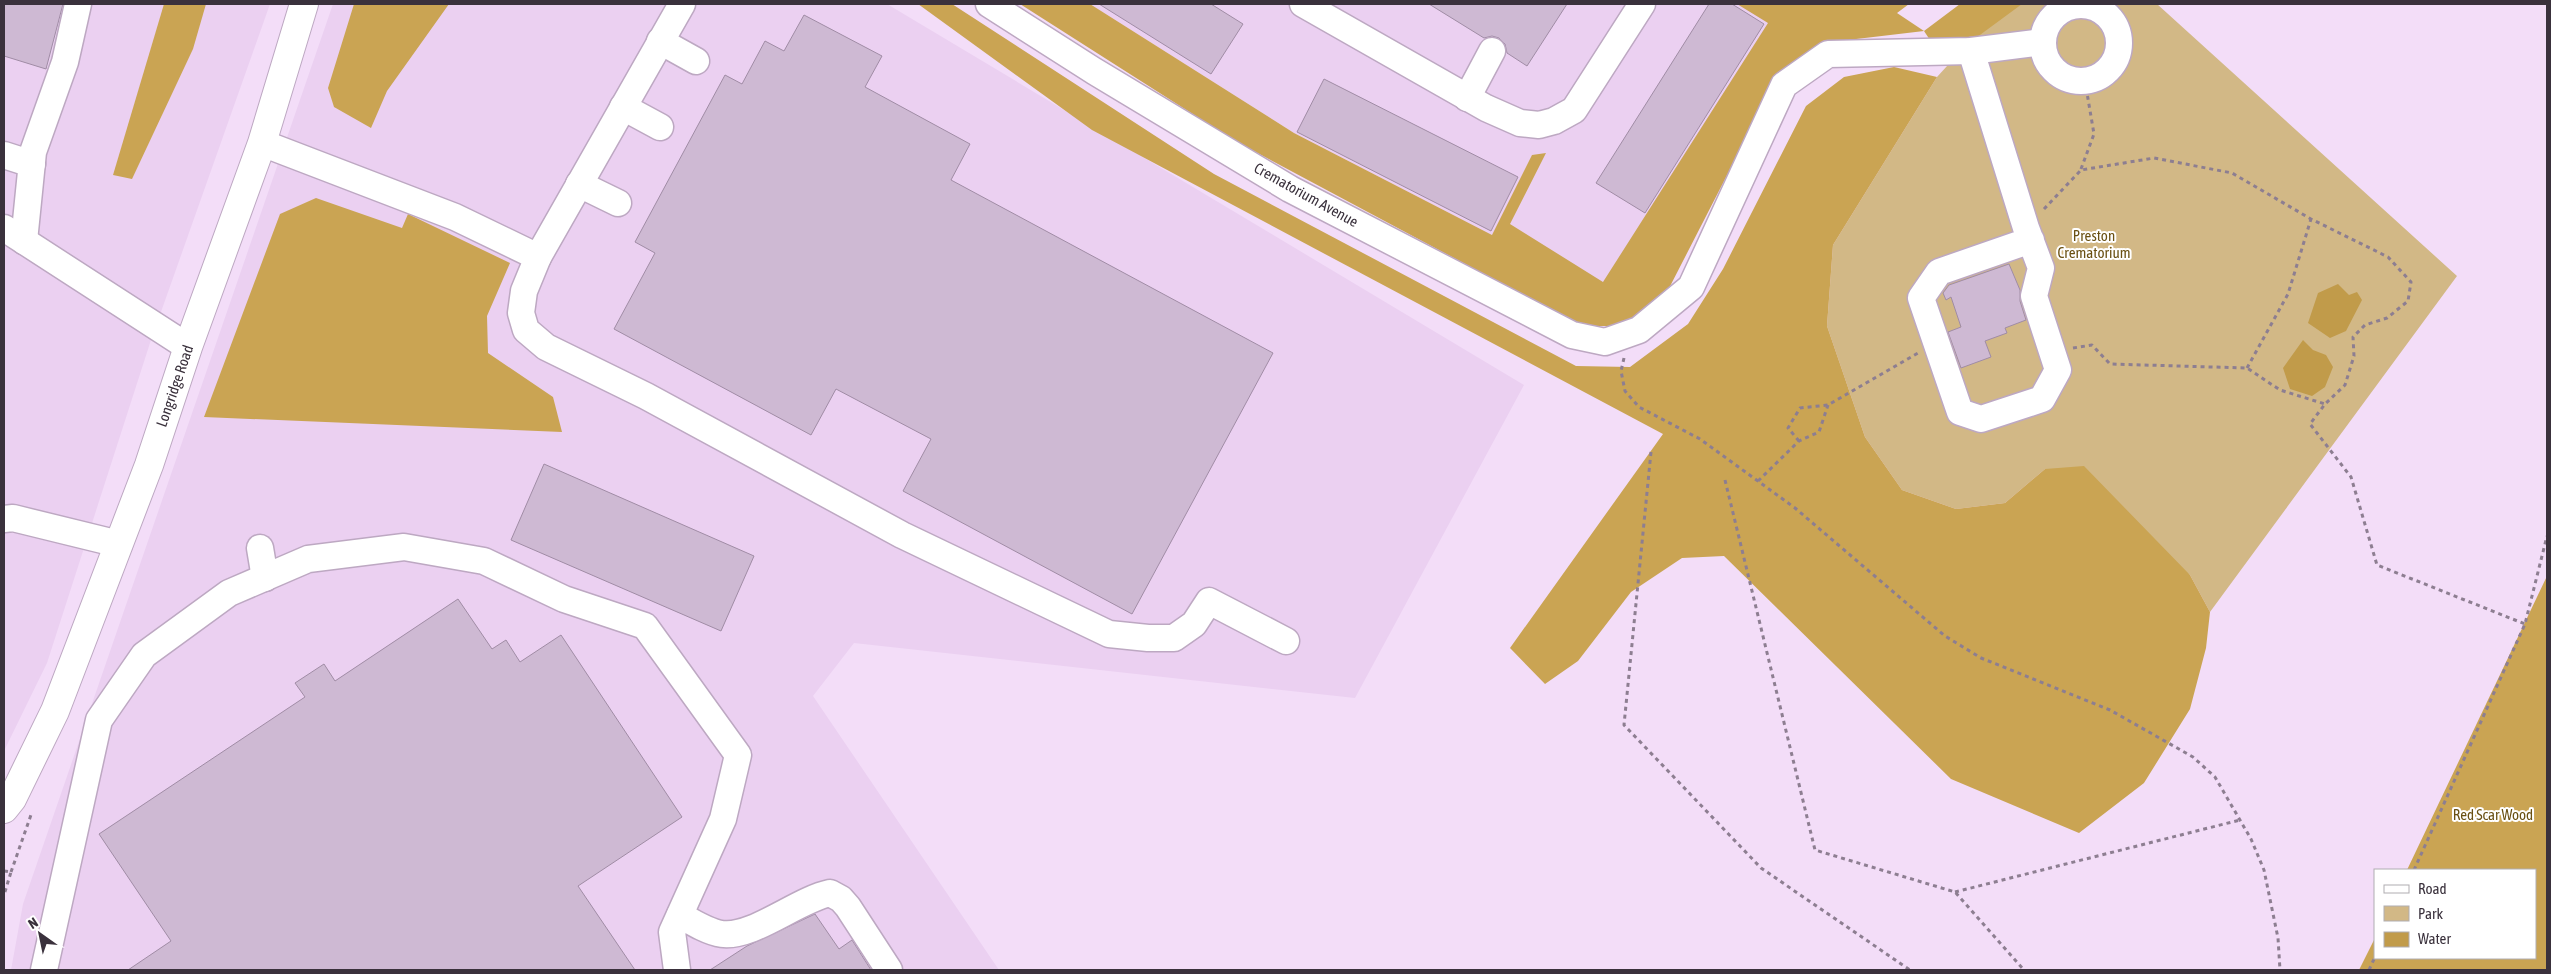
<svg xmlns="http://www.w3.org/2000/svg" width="2551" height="974" viewBox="0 0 2551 974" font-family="'Asap Condensed',sans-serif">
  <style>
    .built { fill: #ebd0f1 }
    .green { fill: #d2b886 }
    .forest { fill: #caa453 }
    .water { fill: #c19b4a }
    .building { fill: #ceb9d3; stroke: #a08ca5 }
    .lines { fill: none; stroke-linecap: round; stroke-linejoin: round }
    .minor-casing { stroke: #bda8c2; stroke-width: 29 }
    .major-casing { stroke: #bda8c2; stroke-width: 30 }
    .path { stroke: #8d7e91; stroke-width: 3; stroke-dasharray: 4 4; stroke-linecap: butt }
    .minor { stroke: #fff; stroke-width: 26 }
    .major { stroke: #fff; stroke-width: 28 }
    .labels { text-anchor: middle; stroke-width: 4; stroke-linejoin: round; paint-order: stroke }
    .street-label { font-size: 15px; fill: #3a313c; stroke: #fff }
    .park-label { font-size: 15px; fill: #6a5012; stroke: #fff }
  </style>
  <rect width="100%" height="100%" fill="#f3ddf8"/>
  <!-- built -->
  <g class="built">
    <polygon points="4,4 270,4 150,343 47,663 4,751"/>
    <polygon points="333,4 887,4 1524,385 1355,698 854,643 813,696 999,970 11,970 23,904"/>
    <polygon points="1090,4 1819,4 1598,304 1492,235 1294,133"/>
  </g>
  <!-- green -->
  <polygon class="green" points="1960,4 2157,4 2457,276 2210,612 2190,575 2045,469 2005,503 1956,509 1902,490 1865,437 1827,326 1833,245 1937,77 1968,43"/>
  <!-- forest -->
  <g class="forest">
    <polygon points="164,4 206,4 193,49 132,179 113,175"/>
    <polygon points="354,4 449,4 387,91 371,128 334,107 328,88"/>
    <polygon points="918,4 952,4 1214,174 1576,366 1630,367 1688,324 1723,269 1806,106 1844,77 1894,67 1937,77 1833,245 1827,326 1865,437 1902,490 1956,509 2005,503 2045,469 2084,466 2190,575 2210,612 2206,648 2190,709 2144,783 2079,833 1951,779 1724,556 1682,558 1631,592 1578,661 1545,684 1510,648 1663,434 1092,130"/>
    <polygon points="1020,4 1090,4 1294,133 1492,235 1532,155 1546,153 1510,224 1603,282 1768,23 1737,4 1909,4 1897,13 1924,31 1960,4 2022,4 1969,43 1932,43 1924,31 1831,42 1778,76 1664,298 1624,326 1581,326 1235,141"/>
    <polygon points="316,198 402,228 408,214 510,263 487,316 488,353 553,397 562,432 204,417 280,214"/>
    <polygon points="2547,576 2547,970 2359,970 2375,938 2375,958 2535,958 2535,870 2407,870"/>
  </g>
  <!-- water -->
  <g class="water">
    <polygon points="2338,284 2349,295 2357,292 2362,300 2346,331 2330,338 2308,323 2318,293"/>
    <polygon points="2303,340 2313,350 2326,355 2333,367 2325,387 2312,396 2290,389 2283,368"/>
  </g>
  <!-- building -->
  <g class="building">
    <polygon points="4,4 63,4 46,69 4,56"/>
    <polygon points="1099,4 1211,4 1243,24 1211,74"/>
    <polygon points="1429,4 1567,4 1527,66 1507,53 1505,44 1499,38 1492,36 1484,38"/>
    <polygon points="1709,4 1732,4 1764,24 1645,213 1596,183"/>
    <polygon points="804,15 882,56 865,87 970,144 951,180 1273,353 1132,614 903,491 931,439 836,389 811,435 614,329 655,253 635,242 725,75 742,84 765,41 784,51"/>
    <polygon points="1324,79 1518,177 1491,231 1297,132"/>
    <polygon points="2009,264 2020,290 2020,301 2026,320 2005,328 2007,333 1985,341 1991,357 1961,368 1948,332 1961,327 1951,297 1946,300 1943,293 1949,285"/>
    <polygon points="544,464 754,556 721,631 511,540"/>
    <polygon points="458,599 492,649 506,640 520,662 561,635 682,817 578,886 635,970 128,970 171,941 99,834 305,697 295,683 324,664 335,681"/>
    <polygon points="815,914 839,949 852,940 871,970 710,970 747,946"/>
  </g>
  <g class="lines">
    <!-- minor casing -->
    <g class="minor-casing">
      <g id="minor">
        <polyline points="989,4 1094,71 1290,189 1572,335 1605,342 1639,330 1691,287 1784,85 1828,54 1971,51 2043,42"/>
        <polyline points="1303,4 1486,108 1520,123 1539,125 1554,121 1574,110 1642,4"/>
        <circle cx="2081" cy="43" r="38"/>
        <polyline points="660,41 696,61"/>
        <polyline points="1971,51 2026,228 2041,268 2034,296 2058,370 2042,399 1981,419 1960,412 1921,298 1939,272 2031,240"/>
        <polyline points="1467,98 1492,51"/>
        <polyline points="623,107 660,127"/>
        <polyline points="262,143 455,217 538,257 682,4"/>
        <polyline points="4,155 32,164"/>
        <polyline points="579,184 618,203"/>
        <polyline points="4,228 188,347"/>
        <polyline points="24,241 33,152 65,62 78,4"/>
        <polyline points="538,257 524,291 521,313 526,330 546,347 646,396 902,535 1109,634 1148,638 1174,638 1194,624 1209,601 1286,641"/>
        <polyline points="4,519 13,518 119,544"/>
        <polyline points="260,548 265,578"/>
        <path d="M 680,915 C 692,922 708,932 722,934 C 753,938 797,900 830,893 L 841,899 L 848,907 L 889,970"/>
        <polyline points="44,970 99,720 144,655 229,593 308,559 404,547 484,561 564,599 645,626 738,755 723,819 672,932 677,970"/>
      </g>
    </g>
    <!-- major casing -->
    <g class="major-casing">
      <polyline id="major" points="4,809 12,799 55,711 149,465 188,347 262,143 304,4"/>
    </g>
    <!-- path -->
    <g class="path">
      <polyline points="2081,169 2094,134 2087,93"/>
      <polyline points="2044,209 2081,170 2154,158 2232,173 2311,219 2388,257 2411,282 2408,301 2387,318 2365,325 2353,337 2354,356 2345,385 2325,404 2310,424 2351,477 2377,565 2525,624"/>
      <polyline points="2073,348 2092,345 2110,364 2247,368 2280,390 2325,404"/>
      <polyline points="1624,358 1621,371 1625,391 1639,407 1700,439 1795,508 1945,636 1981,658 2110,710 2193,757 2215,777 2251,839 2264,870 2278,938 2280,970"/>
      <polyline points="2247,368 2288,294 2311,219"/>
      <polyline points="1799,441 1788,428 1800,408 1828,405 1918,353"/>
      <polyline points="1651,452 1624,725 1761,868 1910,970"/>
      <polyline points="1725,480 1815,850 1955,892 2024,970"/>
      <polyline points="1758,481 1799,441 1819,432 1828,405"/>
      <polyline points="2414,870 2525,624 2547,536"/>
      <polyline points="4,871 11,872 4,895"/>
      <polyline points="11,872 32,812"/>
      <polyline points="1955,892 2240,820"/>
      <polyline points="2369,970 2375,957"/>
    </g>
    <!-- minor -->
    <use href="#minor" class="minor"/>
    <!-- major -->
    <use href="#major" class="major"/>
  </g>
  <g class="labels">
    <!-- street labels -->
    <g class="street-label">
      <text transform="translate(1306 195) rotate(29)" y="5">Crematorium Avenue</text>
      <text transform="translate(175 386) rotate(-71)" y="5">Longridge Road</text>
    </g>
    <!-- park labels -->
    <g class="park-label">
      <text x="2094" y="241">Preston<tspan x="2094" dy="17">Crematorium</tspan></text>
      <text x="2493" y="820">Red Scar Wood</text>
    </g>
  </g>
  <!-- border -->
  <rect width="2551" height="974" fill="none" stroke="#3a313c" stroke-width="10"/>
  <!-- legend -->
  <rect x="2374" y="869" width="162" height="90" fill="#ffffff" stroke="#b0adb1"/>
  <rect x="2384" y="885" width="25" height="8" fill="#ffffff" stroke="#b0adb1"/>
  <text x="2418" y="894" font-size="15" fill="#3a313c">Road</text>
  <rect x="2384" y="906" width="25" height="15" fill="#d2b886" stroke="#b0adb1"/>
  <text x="2418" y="919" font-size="15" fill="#3a313c">Park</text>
  <rect x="2384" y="932" width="25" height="15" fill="#c19b4a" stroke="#b0adb1"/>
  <text x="2418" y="944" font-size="15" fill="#3a313c">Water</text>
  <!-- north arrow -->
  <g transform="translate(40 934) rotate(327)" stroke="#ffffff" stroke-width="4" paint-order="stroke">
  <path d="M0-4L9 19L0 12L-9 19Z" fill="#3a313c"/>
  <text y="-8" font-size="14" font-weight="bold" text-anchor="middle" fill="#3a313c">N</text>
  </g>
</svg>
